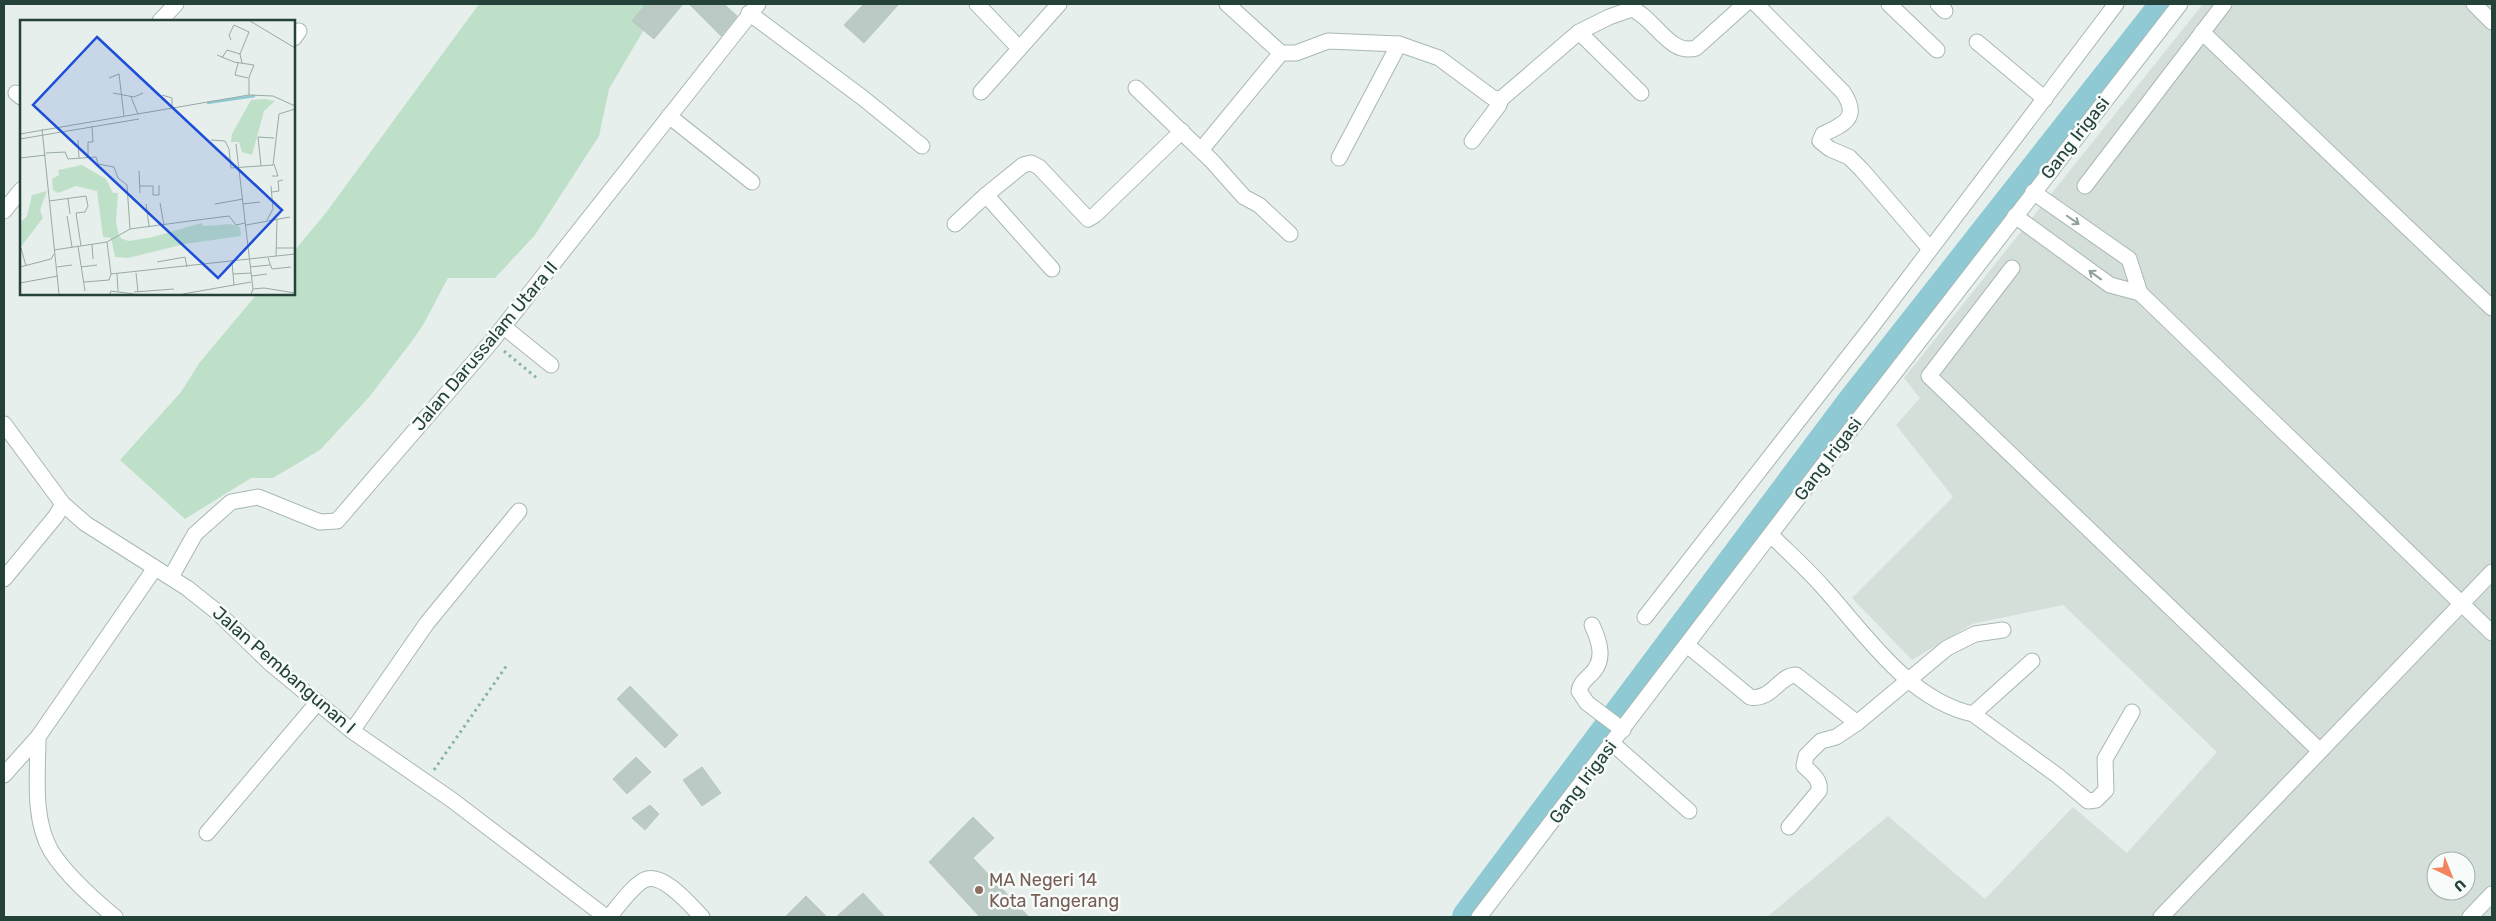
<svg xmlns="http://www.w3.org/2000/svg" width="2496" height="921" viewBox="0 0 2496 921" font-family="Rubik,sans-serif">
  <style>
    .built { fill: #d4dfda; fill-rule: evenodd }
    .green { fill: #bfe0c8 }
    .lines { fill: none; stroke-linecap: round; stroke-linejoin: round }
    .river { stroke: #8ec9d4; stroke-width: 32 }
    .building { fill: #bbcac4; stroke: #b8c9c2 }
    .minor-casing { stroke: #a8b8b2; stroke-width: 17 }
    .path { stroke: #86b3a5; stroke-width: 3; stroke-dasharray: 2.5 4; stroke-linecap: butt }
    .minor { stroke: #fff; stroke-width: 15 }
    .oneway { stroke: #92a09c }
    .education-dot { fill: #8d6e63; stroke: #f7fbf9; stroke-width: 2 }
    .labels { text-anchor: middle; stroke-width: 5; stroke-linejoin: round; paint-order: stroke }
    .street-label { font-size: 18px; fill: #24423a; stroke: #f7fbf9 }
    .education-label { font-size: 18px; fill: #785e54; stroke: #f7fbf9; text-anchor: start }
    .inset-river { fill: none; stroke: #8ec9d4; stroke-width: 2.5 }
    .inset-road { fill: none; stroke: #98aaa4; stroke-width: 1 }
    .view { fill: #1d4ed8; fill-opacity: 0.15; stroke: #1d4ed8; stroke-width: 2.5 }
    .inset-edge { fill: none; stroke: #24423a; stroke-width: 2.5 }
  </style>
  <rect width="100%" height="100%" fill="#e6efeb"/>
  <!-- built -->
  <path class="built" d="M 2203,4 L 2492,4 L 2492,917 L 1767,917 L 1888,816 L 1985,899 L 2073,807 L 2127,853 L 2217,752 L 2063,605 L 1972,624 L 1912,660 L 1852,598 L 1953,497 L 1896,425 L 1920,398 L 1904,378 ZM 2436,861 L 2466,861 L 2466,891 L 2436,891 Z"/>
  <!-- green -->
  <polygon class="green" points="479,4 659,4 609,89 599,136 535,235 495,278 448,278 423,325 412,341 370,396 320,450 273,478 251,478 185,519 120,460 181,392 200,362 257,294 294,294 294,251 325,214"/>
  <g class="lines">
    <!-- river -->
    <polyline class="river" points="1468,917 1850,406 2166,4"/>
  </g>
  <!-- building -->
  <g class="building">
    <polygon points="646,4 683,4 654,39 632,21"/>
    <polygon points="689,4 724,4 737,16 721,36"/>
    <polygon points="864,4 899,4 864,43 844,25"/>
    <polygon points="630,686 678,735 665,748 617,699"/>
    <polygon points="636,757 651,772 627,794 613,779"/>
    <polygon points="702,767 721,793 702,806 683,780"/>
    <polygon points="650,805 659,814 645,830 632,818"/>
    <polygon points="973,817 994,838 973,858 1029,917 980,917 929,862"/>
    <polygon points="863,893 885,917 836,917"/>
    <polygon points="806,896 827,917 785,917"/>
  </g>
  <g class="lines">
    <!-- minor casing -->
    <g class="minor-casing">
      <g id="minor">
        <polyline points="977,4 1019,48"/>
        <polyline points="1227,4 1281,53"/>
        <path d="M 1756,4 L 1843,92 C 1860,117 1845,124 1823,134 L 1820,141 L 1830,149 L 1849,157 L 1862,170 L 1930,249"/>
        <polyline points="1889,4 1937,50"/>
        <polyline points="1938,4 1945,11"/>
        <polyline points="2474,4 2492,22"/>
        <polyline points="749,13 863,98 922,146"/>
        <polyline points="160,21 176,4"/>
        <polyline points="1579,32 1641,93"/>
        <polyline points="2202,32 2492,308"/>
        <polyline points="294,38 299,31"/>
        <polyline points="1977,42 2045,99"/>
        <path d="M 1281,53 L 1296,53 L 1328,41 L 1399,44 L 1439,58 L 1493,98 L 1501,99 L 1579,32 L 1609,17 L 1632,9 C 1655,18 1669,56 1696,48 L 1745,4"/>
        <polyline points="1136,88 1212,161 1244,197 1259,205 1290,234"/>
        <polyline points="981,92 1059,4"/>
        <polyline points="16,93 21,97"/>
        <polyline points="669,116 752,182"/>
        <polyline points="1472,141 1499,105 1501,99"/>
        <polyline points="1201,150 1281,53"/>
        <polyline points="1339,158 1399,44"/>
        <polyline points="2085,186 2224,4"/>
        <polyline points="2033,192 2129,259 2140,293 2492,633"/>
        <polyline points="4,211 21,190"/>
        <polyline points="2015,216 2110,285 2140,293"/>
        <polyline points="955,224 986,195"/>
        <polyline points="2012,268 1929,376 2320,751"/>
        <polyline points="1052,269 986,195 1023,165 1031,163 1039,167 1088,219 1095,215 1182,131"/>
        <polyline points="504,327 551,365"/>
        <polyline points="4,424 63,504 86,524 187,588 216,611 271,664 352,731 452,800 606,917"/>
        <path d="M 1771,535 C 1788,552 1806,568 1822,586 C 1864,632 1908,700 1973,714 L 2058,776 L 2088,801 L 2096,800 L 2106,790 L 2105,759 L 2132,712"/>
        <polyline points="171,577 195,534 231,502 258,497 320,522 337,521 492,341 758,4"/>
        <polyline points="4,579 56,516 63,504"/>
        <polyline points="1645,617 1873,325 2116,4"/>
        <path d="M 1592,625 C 1600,642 1606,661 1590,675 C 1585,680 1580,684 1579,691 L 1587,703 L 1623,730"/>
        <path d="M 1687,645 L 1750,697 C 1772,701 1779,675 1796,675 L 1857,723"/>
        <polyline points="1973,714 2032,661"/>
        <polyline points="352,731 427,623 519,511"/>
        <path d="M 38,737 C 38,773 32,818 51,851 C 67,876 92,898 115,917"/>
        <polyline points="1612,743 1689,811"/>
        <polyline points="4,775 38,737 155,568"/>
        <path d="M 1789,827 L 1819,791 C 1821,779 1811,773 1804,766 L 1806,756 L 1821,741 L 1836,737 L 1857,723 L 1947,648 L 1975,634 L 2003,630"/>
        <polyline points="207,833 317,703"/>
        <path d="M 609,917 C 617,908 635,882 647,879 C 665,874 691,906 702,917"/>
        <polyline points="1479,917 1824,464 2180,4"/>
        <polyline points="2161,917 2492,572"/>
        <polyline points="2470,917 2492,894"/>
      </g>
    </g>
    <!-- path -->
    <g class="path">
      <polyline points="504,351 538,379"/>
      <polyline points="434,770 507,665"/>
    </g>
    <!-- minor -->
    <use href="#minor" class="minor"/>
  </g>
  <!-- one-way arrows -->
  <defs><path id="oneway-shaft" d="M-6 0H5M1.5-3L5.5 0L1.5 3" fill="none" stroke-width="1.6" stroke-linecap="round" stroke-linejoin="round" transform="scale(1.25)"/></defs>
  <g class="oneway">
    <use href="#oneway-shaft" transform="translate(2073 220) rotate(35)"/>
    <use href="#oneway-shaft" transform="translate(2095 275) rotate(-144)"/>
  </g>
  <!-- markers -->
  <circle class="education-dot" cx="979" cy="890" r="5"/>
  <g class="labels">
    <!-- street labels -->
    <g class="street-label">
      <text transform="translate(2075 138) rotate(-52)" y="6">Gang Irigasi</text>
      <text transform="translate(485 346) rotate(-50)" y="6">Jalan Darussalam Utara II</text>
      <text transform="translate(1828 459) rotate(-53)" y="6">Gang Irigasi</text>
      <text transform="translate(284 670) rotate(41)" y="6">Jalan Pembangunan I</text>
      <text transform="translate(1583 782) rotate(-53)" y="6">Gang Irigasi</text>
    </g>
    <!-- education labels -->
    <g class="education-label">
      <text x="989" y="886">MA Negeri 14<tspan x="989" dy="21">Kota Tangerang</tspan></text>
    </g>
  </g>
  <!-- overview -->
  <g transform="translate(20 20)">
    <rect width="275" height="275" fill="#e6efeb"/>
    <path d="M 245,79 L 255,81 L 244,91 L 232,135 L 222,132 L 219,122 L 211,122 L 212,114 L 231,80 ZM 62,145 L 86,159 L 93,173 L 98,173 L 96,203 L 99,216 L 102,219 L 109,221 L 133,217 L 181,203 L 184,206 L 211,204 L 220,207 L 221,216 L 165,224 L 108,238 L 95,237 L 91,218 L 83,217 L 77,171 L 56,166 L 38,173 L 33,170 L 32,159 L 39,155 L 38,150 ZM 27,171 L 20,190 L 23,198 L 0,228 L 0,203 L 7,196 L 12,175 Z" fill="#bfe0c8"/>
    <path class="inset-river" d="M 187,83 L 235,76"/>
    <path class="inset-road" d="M 230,1 L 275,28M 211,20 L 209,15 L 214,5 L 229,12 L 220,34 L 222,43M 197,35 L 214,42 L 234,45 L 229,57 L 229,75M 202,38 L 207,30 L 220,34M 218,43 L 215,55 L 228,58M 89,58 L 99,54 L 104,96M 93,73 L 114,77 L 123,73M 142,75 L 152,78 L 152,88M 111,77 L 118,94M 22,109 L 39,274M 0,114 L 229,75 L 253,76 L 275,86M 0,119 L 119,99M 58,120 L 59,138M 191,120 L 205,121 L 209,129 L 211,148 L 253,145 L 259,94 L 275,89M 216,124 L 233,269M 26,133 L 45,132 L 48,139 L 76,137 L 78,144 L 94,147 L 98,158 L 107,165M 68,137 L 68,122 L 73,122 L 72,106M 0,138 L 26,135M 241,146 L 238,117 L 254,118M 119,151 L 120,173M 252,156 L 258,156 L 254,144M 107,165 L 110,209M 120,166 L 133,166 L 133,175 L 139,175 L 139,165M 252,172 L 259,171 L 258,161 L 263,160M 48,179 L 50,194M 29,181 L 66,176 L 68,186 L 65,192 L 56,193 L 61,226M 140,183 L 144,205M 126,184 L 129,206M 195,184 L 223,179M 223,184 L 240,182M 47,196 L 52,227M 247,200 L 253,189 L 251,166M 226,205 L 270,197M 87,222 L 91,254M 72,224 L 73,239M 58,226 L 65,271M 1,228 L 6,246M 256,228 L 275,228M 34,230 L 87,222 L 110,209 L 185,199 L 209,196 L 216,205 L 225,203M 256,236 L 257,200M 248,238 L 252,249 L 271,247M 137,242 L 165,237 L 167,247M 212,242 L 214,265M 0,247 L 31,239 L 34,234M 37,247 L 52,245M 61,247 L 77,245M 230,247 L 250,245M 116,253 L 118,272M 91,254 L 275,234M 97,254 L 98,271M 213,254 L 231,253M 232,256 L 247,254M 64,262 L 89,260 L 91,254M 0,263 L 38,256M 114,272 L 154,269M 90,274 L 91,271 L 114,274M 163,274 L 231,262M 231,274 L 233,269 L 244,268 L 275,273"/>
    <path class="view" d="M 77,17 L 262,190 L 198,258 L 13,85 Z"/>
    <rect width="275" height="275" class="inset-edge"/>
  </g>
  <!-- border -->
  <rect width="2496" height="921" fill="none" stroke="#24423a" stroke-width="10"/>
  <!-- north arrow -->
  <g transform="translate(2451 876) rotate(137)"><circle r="24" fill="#f7fbf9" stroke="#a3b1ad"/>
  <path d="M0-4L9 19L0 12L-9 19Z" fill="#f4845f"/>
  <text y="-8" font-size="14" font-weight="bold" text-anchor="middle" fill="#24423a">U</text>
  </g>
</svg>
